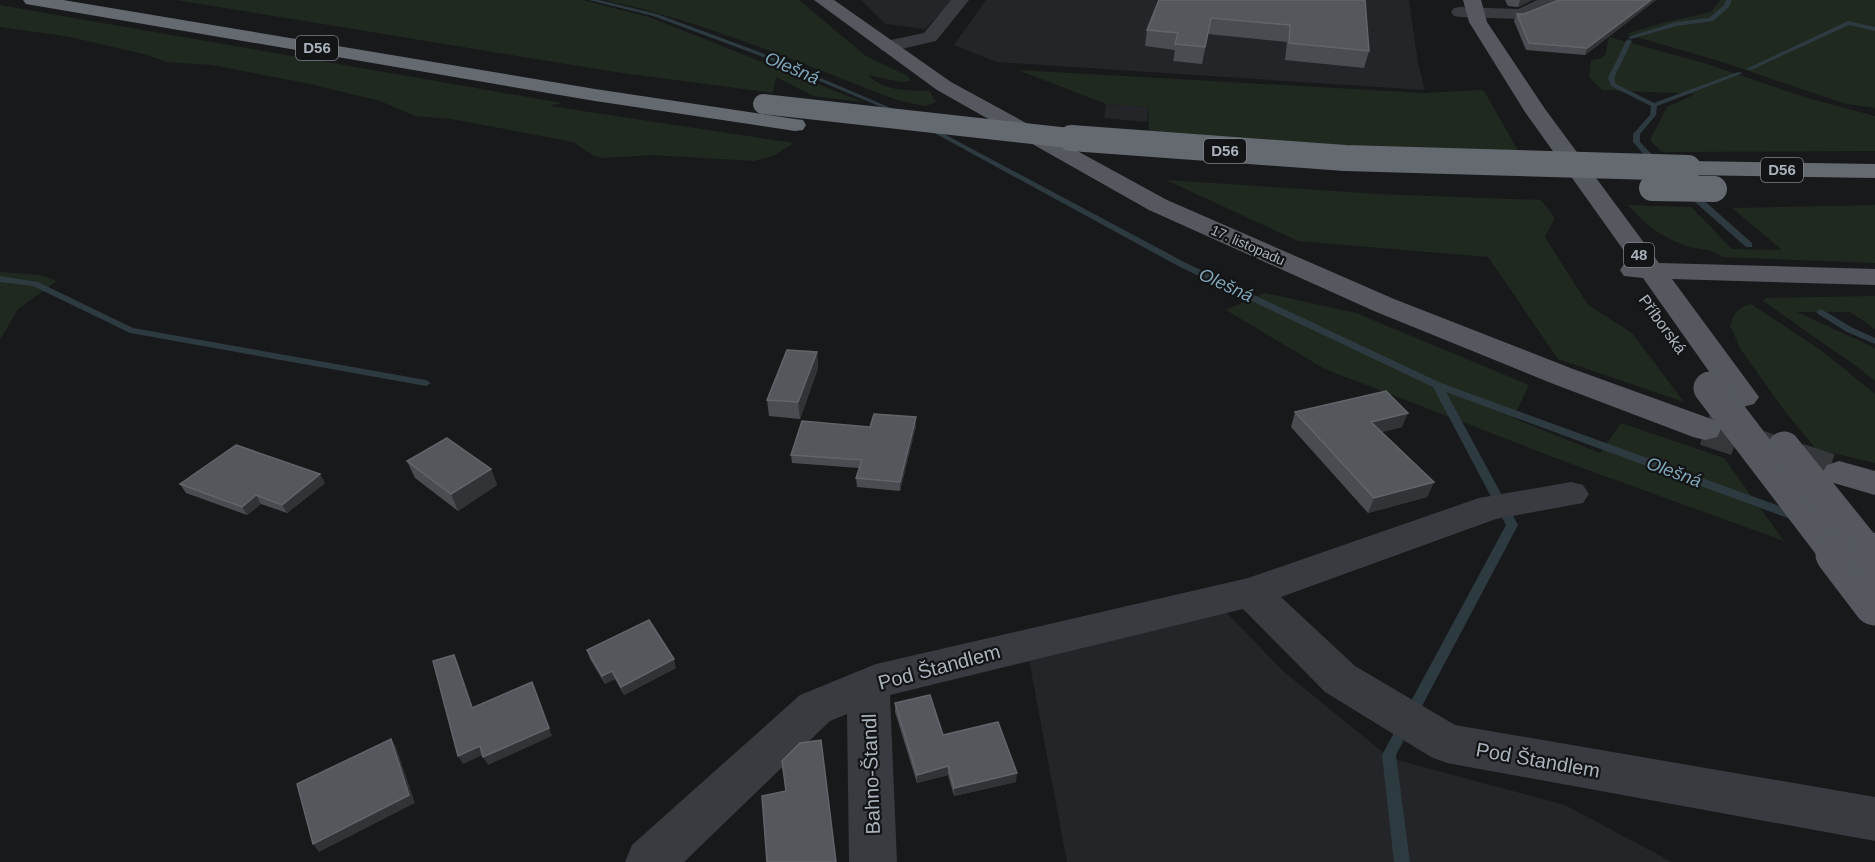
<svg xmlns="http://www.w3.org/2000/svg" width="1875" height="862" viewBox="0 0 1875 862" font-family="Arial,sans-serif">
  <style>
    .built { fill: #242528 }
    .green { fill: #202920 }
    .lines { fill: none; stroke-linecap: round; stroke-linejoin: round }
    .stream { fill: #2d3a40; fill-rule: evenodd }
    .major-tunnel { stroke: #35383b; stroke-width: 33; stroke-dasharray: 33 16; stroke-linecap: butt }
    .minor { fill: #393b40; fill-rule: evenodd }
    .major { fill: #55595f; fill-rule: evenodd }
    .highway { fill: #656a71; fill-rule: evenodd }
    .major-bridge-far1 { stroke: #55595f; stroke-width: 33 }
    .major-bridge { stroke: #55595f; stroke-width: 43 }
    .highway-bridge-far1 { stroke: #656a71; stroke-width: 20 }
    .highway-bridge { stroke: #656a71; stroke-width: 26 }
    .wall { fill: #494c50 }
    .shaded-wall { fill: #313336 }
    .building { fill: #54575c; stroke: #61656a; stroke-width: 1.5 }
    .labels { text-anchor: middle; stroke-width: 4.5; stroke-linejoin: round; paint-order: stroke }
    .far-street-label { font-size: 14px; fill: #aab2bb; stroke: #131416 }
    .shield { fill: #131416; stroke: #7d838a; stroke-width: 1.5 }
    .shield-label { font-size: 15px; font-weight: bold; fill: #aab2bb }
    .street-label { font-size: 16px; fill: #aab2bb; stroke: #131416 }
    .water-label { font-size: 18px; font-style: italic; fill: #7fa5b8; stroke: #131416 }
    .near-street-label { font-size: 20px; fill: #aab2bb; stroke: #131416 }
  </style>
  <rect width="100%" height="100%" fill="#18191b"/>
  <!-- built -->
  <g class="built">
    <polygon points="861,0 953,0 925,29 886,24"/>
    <polygon points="986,0 1409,0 1418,63 1425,90 996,62 954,45"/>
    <polygon points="1106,104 1148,107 1147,122 1104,118"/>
    <polygon points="1225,611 1283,671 1390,758 1565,805 1672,862 1067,862 1028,655"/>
  </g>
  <!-- green -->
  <g class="green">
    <polygon points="176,0 582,0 649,17 863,102 813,96 776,77 773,93 615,72"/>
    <path d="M 604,0 L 799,0 L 866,56 L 908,76 L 911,81 L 901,82 L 868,75 C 885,92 907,90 930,91 L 936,102 L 926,106 L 900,101 C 803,65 705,21 604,0 Z"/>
    <polygon points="1720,0 1875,0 1875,108 1846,104 1716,60 1626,34 1666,22 1711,12"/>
    <polygon points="0,5 562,103 550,106 794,143 773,156 754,161 653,155 604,158 594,156 573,142 451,119 415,116 380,101 310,84 212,65 166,62 148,55 70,37 0,27"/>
    <polygon points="1609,37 1704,63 1804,97 1875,116 1875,151 1662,152 1650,140 1667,107 1695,94 1602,90 1589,77 1591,60 1602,58 1606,53"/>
    <polygon points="1018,70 1424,93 1479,90 1484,91 1519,152 1349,146 1149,134 1148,107 1106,104"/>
    <polygon points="1166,180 1378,194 1541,200 1555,218 1545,237 1588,305 1632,333 1684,402 1558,359 1488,257 1298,241"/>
    <path d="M 1628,205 L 1691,207 L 1732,249 L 1782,250 L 1732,208 L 1875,205 L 1875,263 L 1722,257 C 1713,248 1698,250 1686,246 C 1660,236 1647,226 1628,205 Z"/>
    <polygon points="0,272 40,275 57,281 18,309 0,340"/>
    <polygon points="1265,293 1356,313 1529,385 1513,418 1600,453 1621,423 1724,458 1784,541 1574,465 1325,369 1226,310"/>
    <polygon points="1875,296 1875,329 1850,312 1797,312 1875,348 1875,381 1863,371 1763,301 1766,298"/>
    <path d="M 1751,304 L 1822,351 L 1875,394 L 1875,463 L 1816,449 L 1784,410 L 1741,350 L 1730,326 C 1734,313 1737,308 1751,304 Z"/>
  </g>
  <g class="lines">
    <!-- stream -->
    <g class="stream">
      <polygon points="589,0 599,0 657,14 762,53 905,114 900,115 758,55 653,16"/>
      <polygon points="1726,0 1732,0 1729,7 1713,21 1676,26 1631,39 1628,37 1676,22 1709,18 1724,5"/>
      <polygon points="1848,21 1875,27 1875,31 1849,25 1751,70 1746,69"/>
      <polygon points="1629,39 1632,41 1614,78 1616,84 1654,103 1738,72 1743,73 1657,106 1656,115 1640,134 1640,142 1659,162 1655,164 1652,164 1633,142 1633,134 1650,115 1651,106 1611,86 1608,78 1626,41"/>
      <polygon points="927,127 931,127 1186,263 1441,383 1801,514 1803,517 1801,520 1793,520 1446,392 1518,525 1396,755 1410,862 1394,862 1382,755 1506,525 1433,387 1180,267 927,129"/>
      <polygon points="1686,190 1692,190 1752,243 1752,247 1746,247 1686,194"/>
      <polygon points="0,276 38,282 133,328 426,380 431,383 426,386 130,333 33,286 0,282"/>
      <polygon points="1821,309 1853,328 1875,338 1875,344 1847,332 1818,314 1816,312"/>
    </g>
    <!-- major-tunnel -->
    <polyline class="major-tunnel" points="1705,429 1839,473"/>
    <!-- minor -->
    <g class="minor">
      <polygon points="951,0 969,0 936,41 888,52 881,50 879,46 881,42 924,33"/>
      <polygon points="1537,0 1560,0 1557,4 1521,19 1460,17 1454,16 1451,12 1454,8 1460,7 1518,9"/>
      <polygon points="1571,482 1583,485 1589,494 1583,503 1496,519 1281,597 1355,666 1455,725 1875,797 1875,841 1447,763 1431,757 1325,692 1243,609 890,695 897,862 849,862 847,714 830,721 684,862 625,862 632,845 800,695 876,664 1248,578 1479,498"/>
    </g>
    <!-- major -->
    <g class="major">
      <polygon points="814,0 834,0 951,82 1167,200 1394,299 1573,369 1717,421 1721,429 1717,437 1705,440 1693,437 1551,383 1374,311 1149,210 937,90"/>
      <polygon points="1463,0 1481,0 1487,22 1545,109 1659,263 1875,269 1875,285 1672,279 1759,397 1754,404 1743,407 1732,404 1643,278 1624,276 1620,270 1624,264 1632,262 1525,112 1469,22"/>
      <polygon points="1839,461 1875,471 1875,495 1827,481 1822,473 1827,465"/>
    </g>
    <!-- highway -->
    <g class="highway">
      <polygon points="23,0 63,0 595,89 795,119 803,120 806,125 803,130 795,131 595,101 32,5 26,4"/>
      <polygon points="1688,161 1875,164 1875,178 1688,175 1680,173 1676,168 1680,163"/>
    </g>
    <!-- major-bridge-far1 -->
    <g class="major-bridge-far1">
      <polyline points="1710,388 1838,556"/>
      <polyline points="1784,448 1871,556"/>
    </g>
    <!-- major-bridge -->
    <g class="major-bridge">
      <polyline points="1837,554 1875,604"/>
      <polyline points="1870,554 1875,561"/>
    </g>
    <!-- highway-bridge-far1 -->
    <polyline class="highway-bridge-far1" points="763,104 1087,140"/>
    <!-- highway-bridge -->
    <g class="highway-bridge">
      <polyline points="1071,138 1345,158 1688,168"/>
      <polyline points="1652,188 1714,189"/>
    </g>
  </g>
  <!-- wall -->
  <g class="wall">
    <polygon points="1159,0 1365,0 1369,51 1364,68 1285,60 1287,42 1208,34 1202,64 1173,61 1175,50 1145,46 1147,30"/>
    <polygon points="1505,0 1532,0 1518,7 1508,6"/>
    <polygon points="1559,0 1656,0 1585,55 1526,50 1514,21 1517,14 1524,14"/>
    <polygon points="817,352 818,368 800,419 769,416 767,400"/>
    <polygon points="1295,412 1402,427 1382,432 1434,482 1427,497 1368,513 1291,427"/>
    <polygon points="916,426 900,491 857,487 856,478 859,468 792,463 791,455 870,427"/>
    <polygon points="407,461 491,469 497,485 458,511 415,478"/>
    <polygon points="325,483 287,513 261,504 247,515 186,493 180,484"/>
    <polygon points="587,650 676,668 624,695 615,679 605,684 590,659"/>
    <polygon points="895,703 943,735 1016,782 954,796 948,775 917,783 895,712"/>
  </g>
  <!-- shaded-wall -->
  <g class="shaded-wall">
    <polygon points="1520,0 1532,0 1518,7"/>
    <polygon points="1651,0 1656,0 1585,55 1587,48"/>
    <polygon points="817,352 818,368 800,419 798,402"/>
    <polygon points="1408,413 1402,427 1366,436 1371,422"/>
    <polygon points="916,417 916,426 900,491 900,482"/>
    <polygon points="491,469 497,485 458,511 451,494"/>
    <polygon points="320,474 325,483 287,513 282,505"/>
    <polygon points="1434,482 1427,497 1368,513 1374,498"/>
    <polygon points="256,495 261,504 247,515 242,507"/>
    <polygon points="454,655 458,663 476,716 472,708"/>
    <polygon points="674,659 676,668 624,695 621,687"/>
    <polygon points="612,671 615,679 605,684 602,676"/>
    <polygon points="532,682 552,736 488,765 483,757"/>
    <polygon points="391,739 396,747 415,803 319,852 313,844"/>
    <polygon points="480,746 485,754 463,764 458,756"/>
    <polygon points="948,766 948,775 917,783 917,775"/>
    <polygon points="1017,773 1016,782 954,796 954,788"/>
  </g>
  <!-- building -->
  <g class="building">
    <polygon points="1159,0 1365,0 1369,51 1289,43 1290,25 1211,18 1205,47 1175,44 1178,33 1147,30"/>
    <polygon points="1559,0 1651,0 1587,48 1529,43 1517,14 1524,14"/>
    <polygon points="787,350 817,352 798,402 767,400"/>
    <polygon points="1386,391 1408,413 1371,422 1434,482 1374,498 1295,412"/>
    <polygon points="874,414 916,417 900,482 856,478 862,460 791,455 802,421 870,427"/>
    <polygon points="447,438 491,469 451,494 407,461"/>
    <polygon points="236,445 320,474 282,505 256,495 242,507 180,484"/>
    <polygon points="649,620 674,659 621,687 612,671 602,676 587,650"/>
    <polygon points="454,655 472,708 532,682 549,728 483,757 480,746 458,756 433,661"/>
    <polygon points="930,695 943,735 998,722 1017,773 954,788 948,766 917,775 895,703"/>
    <polygon points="391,739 409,795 313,844 297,784"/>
    <polygon points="821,740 836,862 767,862 762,796 786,791 782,761 800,743"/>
  </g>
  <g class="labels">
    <!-- far-street labels -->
    <g class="far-street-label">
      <text transform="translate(1248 245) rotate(24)" y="5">17. listopadu</text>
    </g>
    <!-- shield labels -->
    <g class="shield">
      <rect x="296" y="36" width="42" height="24" rx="4.5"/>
      <rect x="1204" y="139" width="42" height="24" rx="4.5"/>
      <rect x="1761" y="158" width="42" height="24" rx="4.5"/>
      <rect x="1624" y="243" width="30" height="24" rx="4.5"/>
    </g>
    <g class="shield-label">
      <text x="317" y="53">D56</text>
      <text x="1225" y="156">D56</text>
      <text x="1782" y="175">D56</text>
      <text x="1639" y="260">48</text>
    </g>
    <!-- street labels -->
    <g class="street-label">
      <text transform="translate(1663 324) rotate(54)" y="6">Příborská</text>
    </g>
    <!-- water labels -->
    <g class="water-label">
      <text transform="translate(792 68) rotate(23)" y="6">Olešná</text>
      <text transform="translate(1226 285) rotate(25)" y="6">Olešná</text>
      <text transform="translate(1674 472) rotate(20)" y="6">Olešná</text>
    </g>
    <!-- near-street labels -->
    <g class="near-street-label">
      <text transform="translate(939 667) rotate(-15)" y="7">Pod Štandlem</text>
      <text transform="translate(1538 760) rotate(10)" y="7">Pod Štandlem</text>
      <text transform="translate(871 774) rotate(-92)" y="7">Bahno-Štandl</text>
    </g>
  </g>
</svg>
